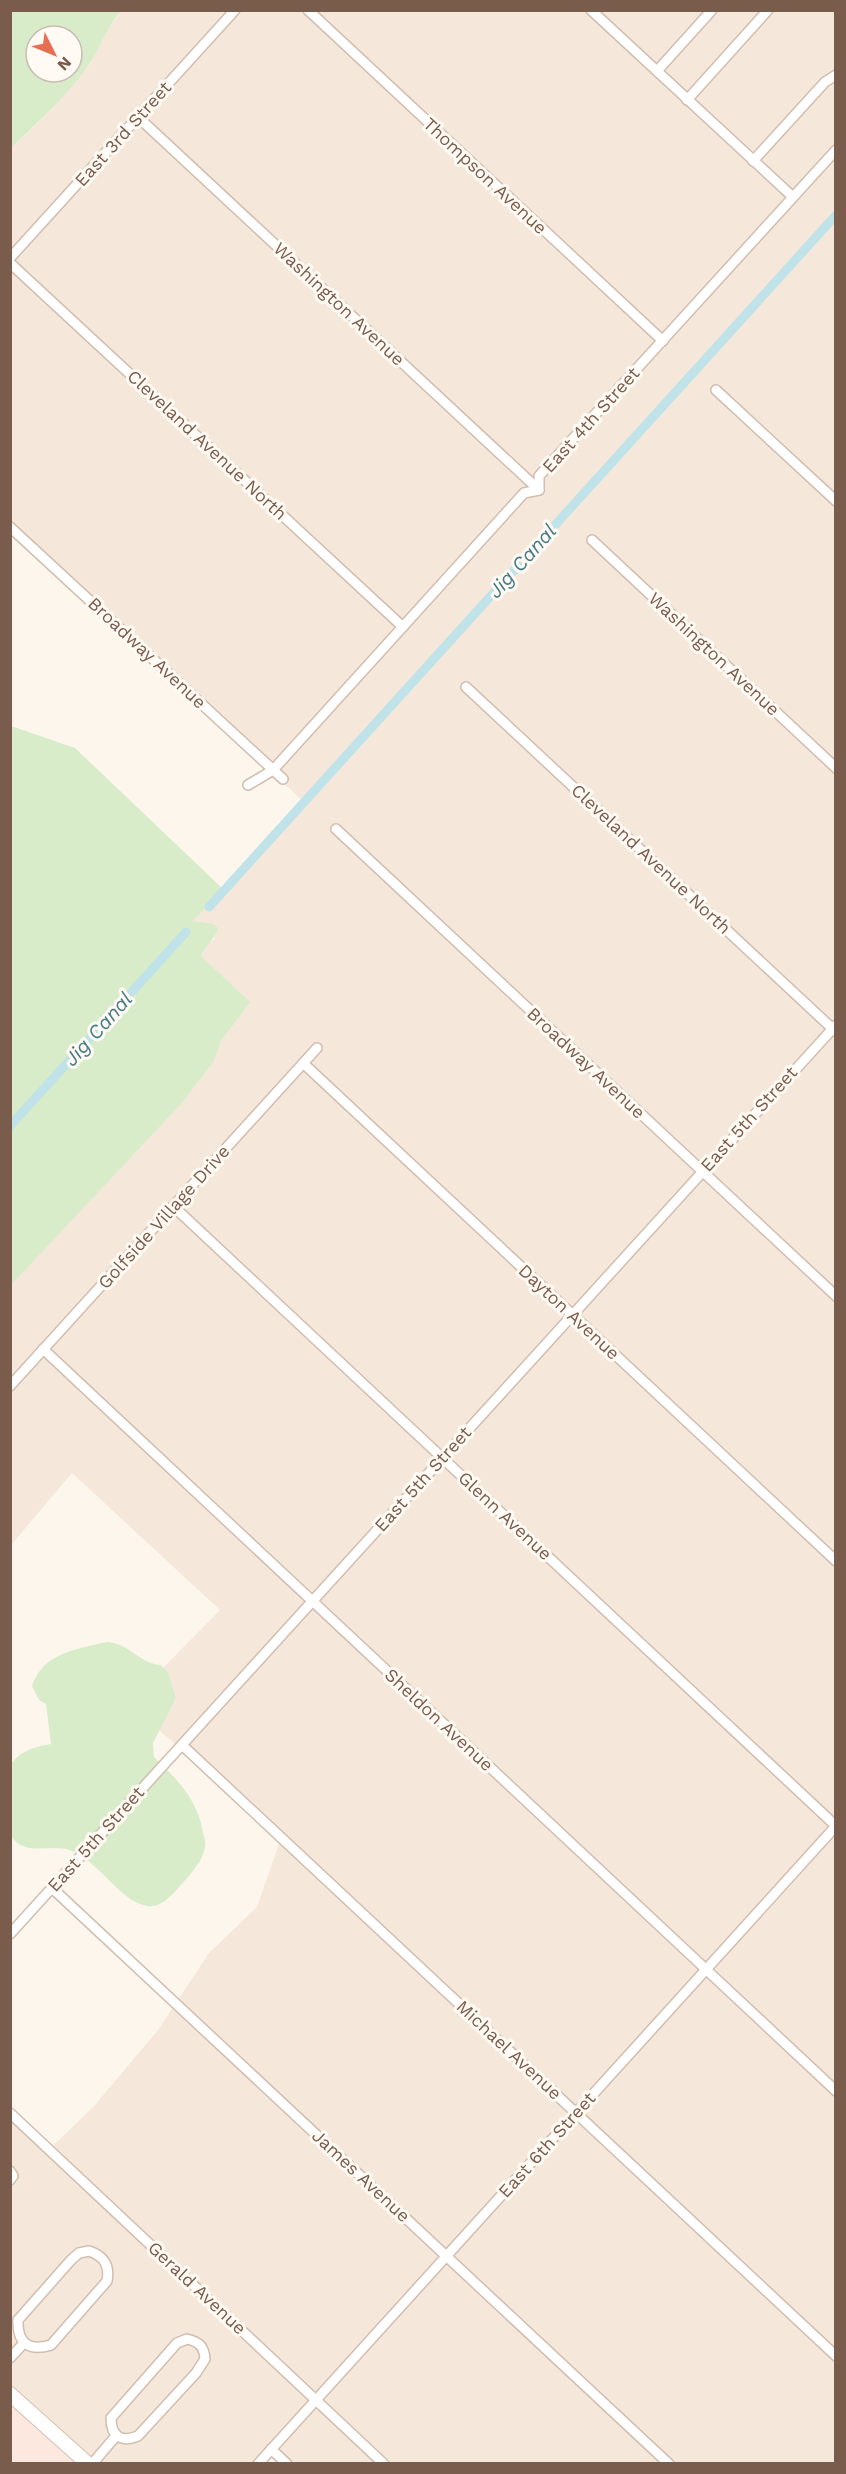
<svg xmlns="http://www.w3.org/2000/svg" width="846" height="2474" viewBox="0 0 846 2474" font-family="'Work Sans',sans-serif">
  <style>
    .residential { fill: #f5e8da }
    .commercial { fill: #fde8e0 }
    .green { fill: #d8ecc9; fill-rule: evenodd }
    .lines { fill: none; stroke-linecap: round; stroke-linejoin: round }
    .canal { stroke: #bfe3e8; stroke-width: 9 }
    .minor-casing { stroke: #d1beb0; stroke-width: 12 }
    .secondary-casing { stroke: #d6c0b0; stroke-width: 16 }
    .minor { stroke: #fff; stroke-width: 9 }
    .secondary { stroke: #fff; stroke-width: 14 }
    .labels { text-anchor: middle; stroke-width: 6; stroke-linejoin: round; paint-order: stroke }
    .street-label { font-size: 18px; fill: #7a5c4d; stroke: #fffaf3 }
    .water-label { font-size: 20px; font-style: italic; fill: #437c86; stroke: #fffaf3 }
  </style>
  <rect width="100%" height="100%" fill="#fdf6ec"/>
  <!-- residential -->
  <polygon class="residential" points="122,11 835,11 835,2463 287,2464 273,2451 261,2463 95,2463 11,2388 10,2116 48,2151 95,2105 158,2030 209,1953 257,1907 281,1838 159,1730 176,1698 169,1674 163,1668 220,1610 72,1473 11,1545 10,1285 182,1103 214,1061 221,1041 249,1002 201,956 206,946 215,938 211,923 193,921 303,801 11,531 11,148 43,118 80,76 90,64 106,31"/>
  <!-- commercial -->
  <polygon class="commercial" points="11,2400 80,2463 11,2463"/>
  <!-- green -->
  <g class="green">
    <path d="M 11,10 L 122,11 C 105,27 101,48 88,66 C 66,97 38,122 11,148 ZM 36,36 L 72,36 L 72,72 L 36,72 Z"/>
    <path d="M 11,726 L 75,748 L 223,889 L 193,921 L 211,923 L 218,928 C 215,939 206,945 201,956 L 250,1002 L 221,1041 L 214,1061 L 182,1103 L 11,1285 Z"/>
    <path d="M 107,1642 C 129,1643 140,1664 161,1665 L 169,1674 L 176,1698 L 153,1743 L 154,1757 C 177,1779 198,1800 203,1833 C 204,1836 206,1842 205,1846 C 204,1861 188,1877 178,1888 C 171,1896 160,1908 148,1906 C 118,1902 98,1857 66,1849 C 46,1845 25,1856 11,1836 L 10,1765 C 22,1750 34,1747 51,1744 L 46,1704 L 39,1700 L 32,1686 C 43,1653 76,1649 107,1642 Z"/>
  </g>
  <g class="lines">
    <!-- canal -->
    <g class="canal">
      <polyline points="209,907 836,215"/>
      <polyline points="10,1126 186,932"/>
    </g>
    <!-- minor casing -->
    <g class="minor-casing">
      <g id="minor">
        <polyline points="308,10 663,341"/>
        <polyline points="591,10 793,197"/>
        <polyline points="657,71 712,10"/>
        <polyline points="687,100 768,10"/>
        <polyline points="139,118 539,490"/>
        <polyline points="753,161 825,82 836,75"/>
        <polyline points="10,258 235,10"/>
        <polyline points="10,263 403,627"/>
        <polyline points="716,390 836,501"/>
        <polyline points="10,527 283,779"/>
        <polyline points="592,540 836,768"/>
        <polyline points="466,687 835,1031"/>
        <polyline points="248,785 273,770 524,493 539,490 539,476 836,150"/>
        <polyline points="336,829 836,1296"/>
        <polyline points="303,1063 836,1561"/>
        <polyline points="173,1206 836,1826 258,2464"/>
        <polyline points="43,1349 836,2091"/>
        <polyline points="10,1386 317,1048"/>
        <polyline points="182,1745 836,2356"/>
        <polyline points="52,1888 669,2464"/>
        <polyline points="10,1934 836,1025"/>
        <polyline points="10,2113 384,2464"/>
        <polyline points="10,2171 13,2176 10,2180"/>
        <path d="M 89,2251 C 104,2256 110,2265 107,2281 L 51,2345 C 29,2352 17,2343 18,2320 L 71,2260 L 79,2253 Z"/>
        <path d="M 187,2339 C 199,2342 204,2346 205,2359 L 196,2373 L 138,2436 C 121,2443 111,2436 111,2418 L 177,2343 Z"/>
        <polyline points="10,2358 24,2343"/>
        <polyline points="271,2449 287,2464"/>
        <polyline points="92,2464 116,2436"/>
      </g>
    </g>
    <!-- secondary casing -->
    <g class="secondary-casing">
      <polyline id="secondary" points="10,2394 88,2464"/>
    </g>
    <!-- minor -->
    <use href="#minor" class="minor"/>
    <!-- secondary -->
    <use href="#secondary" class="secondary"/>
  </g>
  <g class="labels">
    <!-- street labels -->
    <g class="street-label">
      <text transform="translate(123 134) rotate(-48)" y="6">East 3rd Street</text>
      <text transform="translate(485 176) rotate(43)" y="6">Thompson Avenue</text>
      <text transform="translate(339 304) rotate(43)" y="6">Washington Avenue</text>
      <text transform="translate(591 420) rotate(-48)" y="6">East 4th Street</text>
      <text transform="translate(207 445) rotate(43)" y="6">Cleveland Avenue North</text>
      <text transform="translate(147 653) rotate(43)" y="6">Broadway Avenue</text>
      <text transform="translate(714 654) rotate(43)" y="6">Washington Avenue</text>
      <text transform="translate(651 859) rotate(43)" y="6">Cleveland Avenue North</text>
      <text transform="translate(586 1063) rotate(43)" y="6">Broadway Avenue</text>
      <text transform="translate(749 1119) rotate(-48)" y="6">East 5th Street</text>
      <text transform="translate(164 1217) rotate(-48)" y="6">Golfside Village Drive</text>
      <text transform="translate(569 1312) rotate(43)" y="6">Dayton Avenue</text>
      <text transform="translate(423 1479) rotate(-48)" y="6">East 5th Street</text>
      <text transform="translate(505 1516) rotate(43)" y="6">Glenn Avenue</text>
      <text transform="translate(439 1720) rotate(43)" y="6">Sheldon Avenue</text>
      <text transform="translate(96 1839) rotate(-48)" y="6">East 5th Street</text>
      <text transform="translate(509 2050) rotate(43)" y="6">Michael Avenue</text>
      <text transform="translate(547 2145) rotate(-48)" y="6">East 6th Street</text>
      <text transform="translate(361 2176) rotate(43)" y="6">James Avenue</text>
      <text transform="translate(197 2288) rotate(43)" y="6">Gerald Avenue</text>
    </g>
    <!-- water labels -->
    <g class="water-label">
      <text transform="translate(522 561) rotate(-48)" y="7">Jig Canal</text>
      <text transform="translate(98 1029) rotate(-48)" y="7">Jig Canal</text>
    </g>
  </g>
  <!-- border -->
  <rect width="846" height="2474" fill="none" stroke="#7a5c4d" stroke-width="24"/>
  <!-- north arrow -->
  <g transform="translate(54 54) rotate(133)"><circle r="28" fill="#fffaf3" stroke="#cabbb1" stroke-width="1.5"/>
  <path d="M0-4.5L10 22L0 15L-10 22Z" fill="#e76f51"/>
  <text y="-9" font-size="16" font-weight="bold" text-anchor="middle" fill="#7a5c4d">N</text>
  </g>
</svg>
